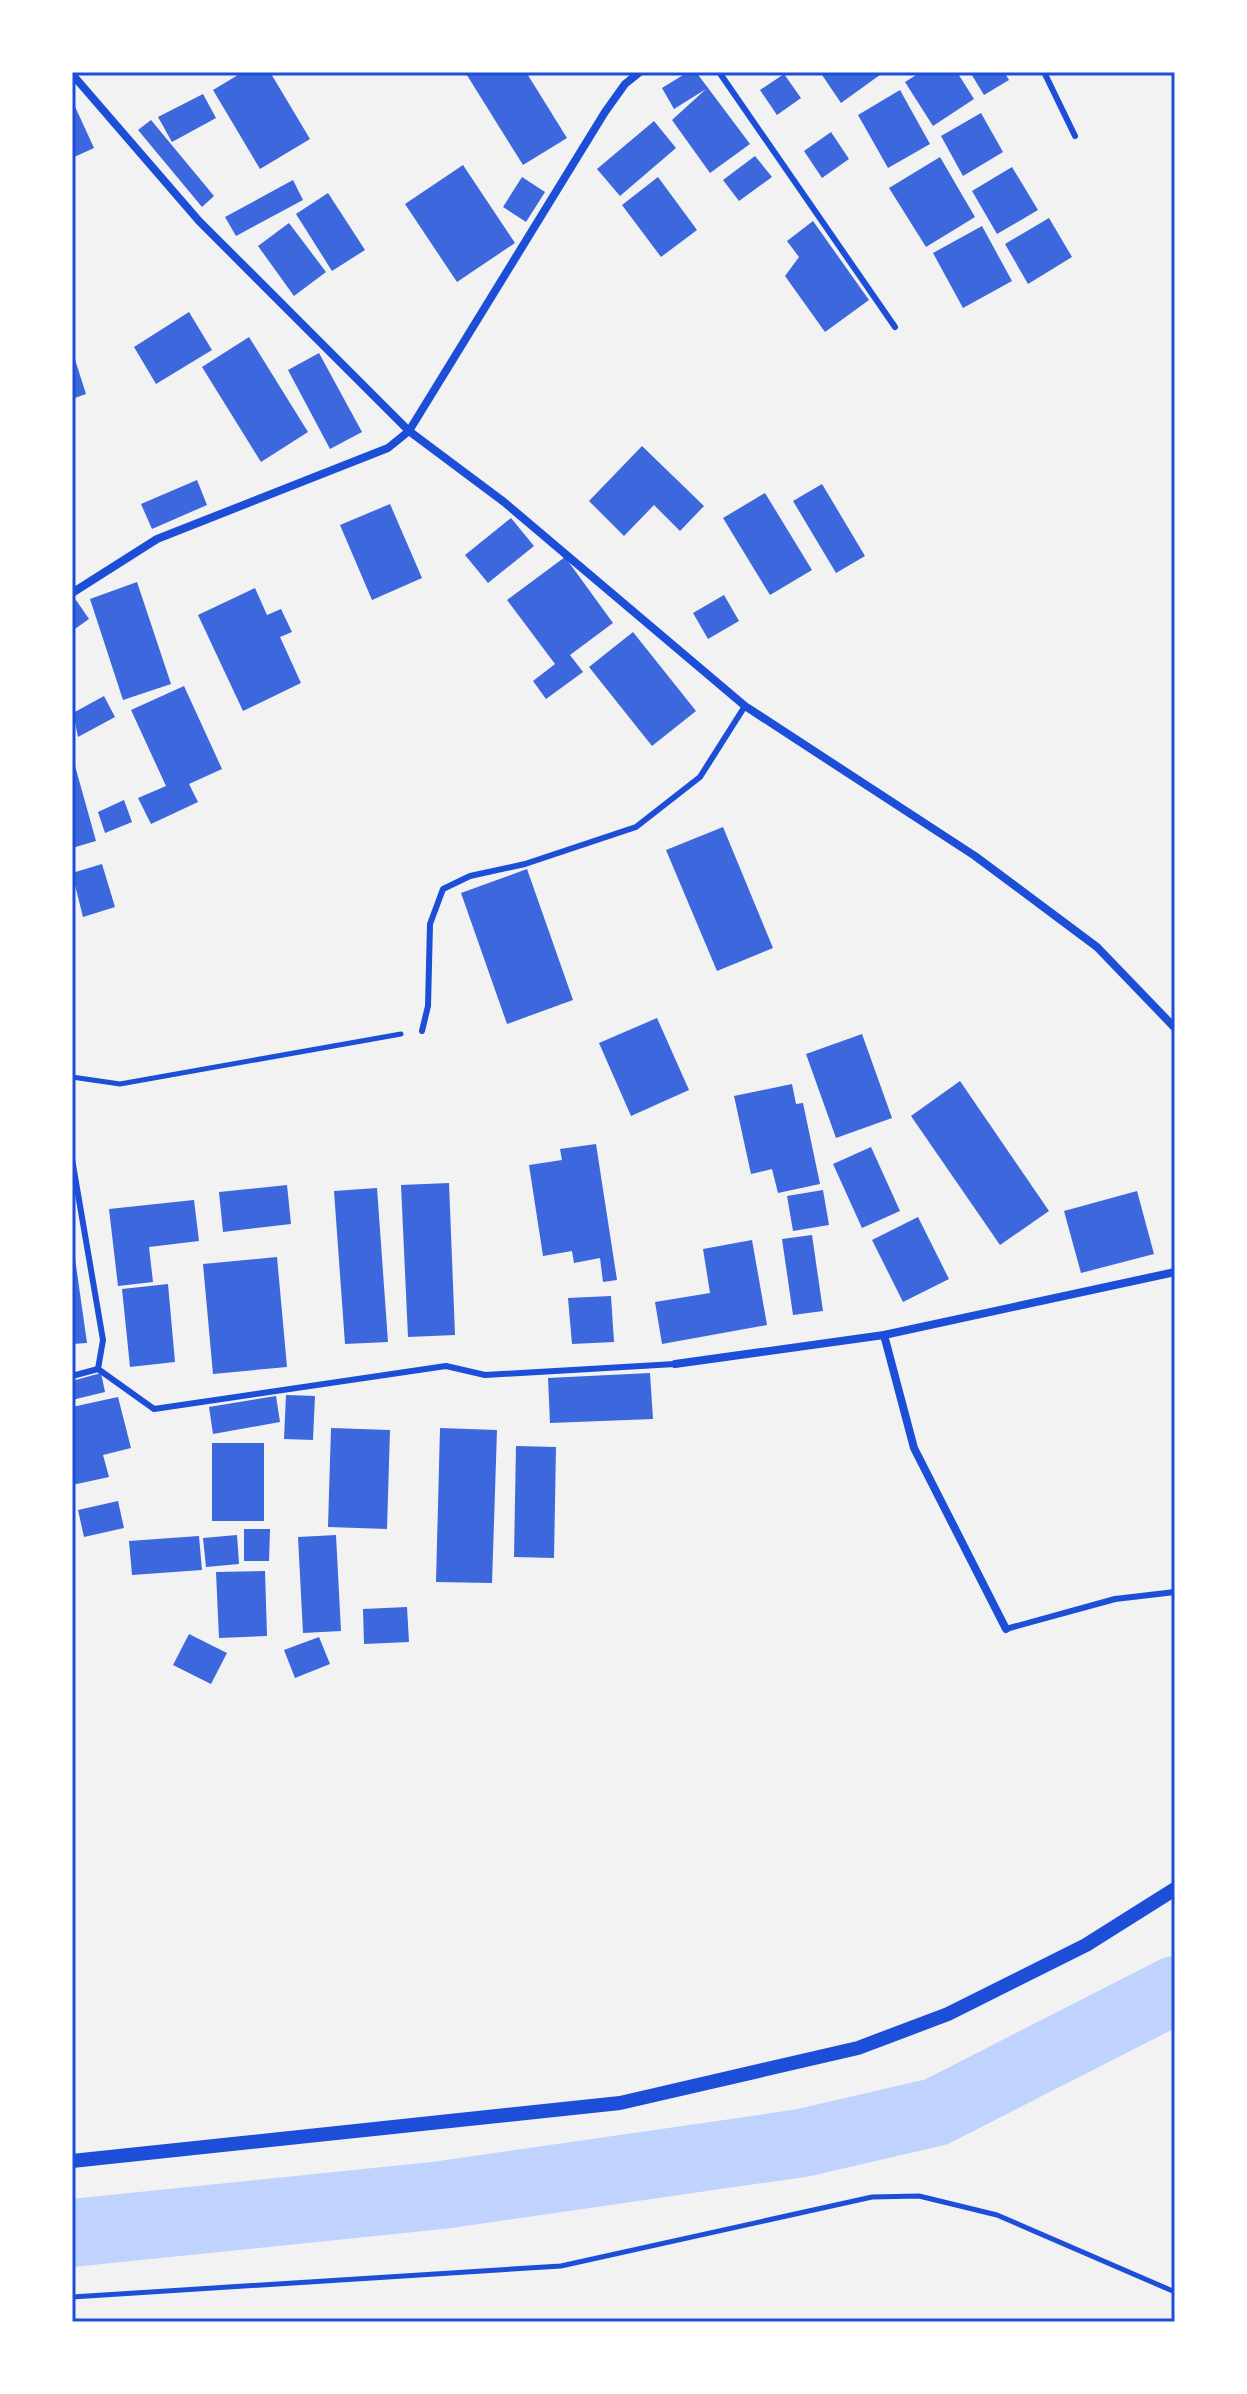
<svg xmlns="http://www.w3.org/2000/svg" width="1247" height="2394" viewBox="0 0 1247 2394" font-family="'Fira Sans Condensed',sans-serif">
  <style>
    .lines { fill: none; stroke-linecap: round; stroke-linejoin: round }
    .river { stroke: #bfd3fe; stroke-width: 68 }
    .building { fill: #3d67dc }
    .path { stroke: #1d4ed8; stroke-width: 5 }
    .service { stroke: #1d4ed8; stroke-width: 6 }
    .minor { stroke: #1d4ed8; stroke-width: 8 }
    .tertiary { stroke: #1d4ed8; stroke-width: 14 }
    .neatline { fill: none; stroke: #1d4ed8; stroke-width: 3 }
  </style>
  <rect width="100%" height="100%" fill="#f2f2f2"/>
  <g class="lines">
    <!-- river -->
    <polyline class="river" points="72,2233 442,2195 802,2143 936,2112 1175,1990"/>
  </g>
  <!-- building -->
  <g class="building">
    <polygon points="243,72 270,72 310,139 260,169 213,90"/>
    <polygon points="465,72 526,72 567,138 523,165"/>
    <polygon points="688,72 696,72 750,144 710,173 672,120 706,89 674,109 662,88"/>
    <polygon points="820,72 884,72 841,103"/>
    <polygon points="921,72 957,72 974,99 933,126 905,82"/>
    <polygon points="970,72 1004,72 1009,80 984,95"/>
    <polygon points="784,74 801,98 777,115 760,90"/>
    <polygon points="900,90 930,144 888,168 858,115"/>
    <polygon points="203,94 216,118 172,142 158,117"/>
    <polygon points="72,100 94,148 72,158"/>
    <polygon points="981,113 1003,152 963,176 941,136"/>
    <polygon points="151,120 214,196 202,207 138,130"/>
    <polygon points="654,121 676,148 620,196 597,169"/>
    <polygon points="831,132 849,159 822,178 804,151"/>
    <polygon points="755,156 772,177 739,201 723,180"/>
    <polygon points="940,157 975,217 926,247 889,188"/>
    <polygon points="463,165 515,243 457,282 405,204"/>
    <polygon points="1012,167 1038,210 997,234 972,191"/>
    <polygon points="522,177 545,192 526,222 503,207"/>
    <polygon points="658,177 697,230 661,257 622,205"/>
    <polygon points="293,180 303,200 236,236 225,217"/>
    <polygon points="328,193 365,250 332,271 296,214"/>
    <polygon points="1049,218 1072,257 1028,284 1005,244"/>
    <polygon points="813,221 869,300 825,332 785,276 799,257 787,241"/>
    <polygon points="289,223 326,272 294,296 258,246"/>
    <polygon points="982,226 1012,281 963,308 933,253"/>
    <polygon points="189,312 212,350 156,384 134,347"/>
    <polygon points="249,337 308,432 261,462 202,367"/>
    <polygon points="72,350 86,394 72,399"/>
    <polygon points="319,353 362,432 330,449 288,370"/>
    <polygon points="642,446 704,506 680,531 654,505 624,536 589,501"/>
    <polygon points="197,480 207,505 152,529 141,504"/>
    <polygon points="822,484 865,556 836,573 793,501"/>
    <polygon points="765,493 812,570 770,595 723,518"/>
    <polygon points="390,504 422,578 372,600 340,525"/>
    <polygon points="511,518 534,546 488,583 465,555"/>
    <polygon points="565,557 613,623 570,655 583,672 546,699 533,681 555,664 507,600"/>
    <polygon points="137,582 171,684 123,700 90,599"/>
    <polygon points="255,588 267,615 281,609 292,632 280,637 301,683 243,711 198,615"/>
    <polygon points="724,595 739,621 708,639 693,613"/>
    <polygon points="76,600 89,619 72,631 72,603"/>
    <polygon points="633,632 696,711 652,746 589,667"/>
    <polygon points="184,686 222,769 189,784 198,802 151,824 138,798 166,786 131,710"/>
    <polygon points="104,696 115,717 78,737 73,713"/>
    <polygon points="72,755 96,841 72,848"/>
    <polygon points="124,800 132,822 105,833 98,812"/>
    <polygon points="723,827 773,948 717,971 666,850"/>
    <polygon points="102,864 115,907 83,917 72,873"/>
    <polygon points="527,869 573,1000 507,1024 461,893"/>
    <polygon points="657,1018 689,1090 631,1116 599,1043"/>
    <polygon points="862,1034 892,1118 836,1138 806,1054"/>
    <polygon points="960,1081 1049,1211 1000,1245 911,1116"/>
    <polygon points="792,1084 796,1104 803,1103 820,1184 778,1193 772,1169 751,1174 734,1096"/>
    <polygon points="596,1144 617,1280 603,1282 600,1258 574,1263 572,1251 543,1256 529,1165 562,1160 560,1149"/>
    <polygon points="871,1147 900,1211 862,1228 833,1164"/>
    <polygon points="449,1183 455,1335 408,1337 401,1185"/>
    <polygon points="287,1185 291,1224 223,1232 219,1192"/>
    <polygon points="377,1188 388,1342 345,1344 334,1191"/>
    <polygon points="823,1190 829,1225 793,1231 787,1196"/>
    <polygon points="1137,1191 1154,1254 1081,1273 1064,1211"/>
    <polygon points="194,1200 199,1241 149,1247 153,1282 118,1286 109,1209"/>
    <polygon points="918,1217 949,1279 903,1302 872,1240"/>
    <polygon points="812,1235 823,1311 793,1315 782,1239"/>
    <polygon points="72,1237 87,1343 72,1344"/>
    <polygon points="752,1240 767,1325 662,1344 655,1302 710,1293 703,1249"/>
    <polygon points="277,1257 287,1367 213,1374 203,1264"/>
    <polygon points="168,1284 175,1362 130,1367 122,1289"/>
    <polygon points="611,1296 614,1342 572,1344 568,1298"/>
    <polygon points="101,1373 105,1392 72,1400 72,1381"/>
    <polygon points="650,1373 653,1419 550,1423 548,1378"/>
    <polygon points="286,1395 315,1396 313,1440 284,1439"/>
    <polygon points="276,1396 280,1422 213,1434 209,1407"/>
    <polygon points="118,1397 131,1448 103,1455 109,1477 72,1485 72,1407"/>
    <polygon points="331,1428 390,1430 387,1529 328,1527"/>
    <polygon points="440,1428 497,1430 492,1583 436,1582"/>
    <rect x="212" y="1443" width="52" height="78"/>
    <polygon points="516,1446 556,1447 554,1558 514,1557"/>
    <polygon points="118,1501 124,1528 84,1537 78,1510"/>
    <polygon points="244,1529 270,1529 269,1561 244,1561"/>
    <polygon points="237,1535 239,1564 206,1567 203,1538"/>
    <polygon points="336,1535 341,1631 303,1633 298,1537"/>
    <polygon points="199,1536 202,1570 132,1575 129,1541"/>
    <polygon points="265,1571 267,1636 219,1638 216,1572"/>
    <polygon points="407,1607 409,1642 364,1644 363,1609"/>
    <polygon points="189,1634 227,1653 211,1684 173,1665"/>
    <polygon points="319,1637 330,1664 295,1678 284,1650"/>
  </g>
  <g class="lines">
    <!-- path -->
    <g class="path">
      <polyline points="72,1077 120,1084 401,1034"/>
      <polyline points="72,2297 561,2266 872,2197 919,2196 997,2215 1175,2292"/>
    </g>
    <!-- service -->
    <g class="service">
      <polyline points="719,72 895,327"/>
      <polyline points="1044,72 1075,136"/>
      <polyline points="422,1031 428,1006 430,924 443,889 470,876 525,864 636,827 700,777 745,706"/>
      <polyline points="72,1159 103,1340 98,1369"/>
      <polyline points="98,1369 154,1409 446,1366 485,1375 675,1364"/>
      <polyline points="72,1376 98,1369"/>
      <polyline points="1006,1629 1115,1599 1175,1592"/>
    </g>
    <!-- minor -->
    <g class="minor">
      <polyline points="72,74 199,221 409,431 504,502 745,706 975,856 1097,947 1175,1028"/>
      <polyline points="72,593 157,539 388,448 409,431 605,112 625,84 640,72"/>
      <polyline points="884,1335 914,1448 1006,1629"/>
      <polyline points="675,1364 884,1335 1175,1272"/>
    </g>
    <!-- tertiary -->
    <polyline class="tertiary" points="72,2161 620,2103 858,2048 948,2014 1086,1945 1175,1889"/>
  </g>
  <!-- border -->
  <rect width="1247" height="2394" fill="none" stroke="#ffffff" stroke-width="148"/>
  <rect x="74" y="74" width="1099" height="2246" class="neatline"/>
</svg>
